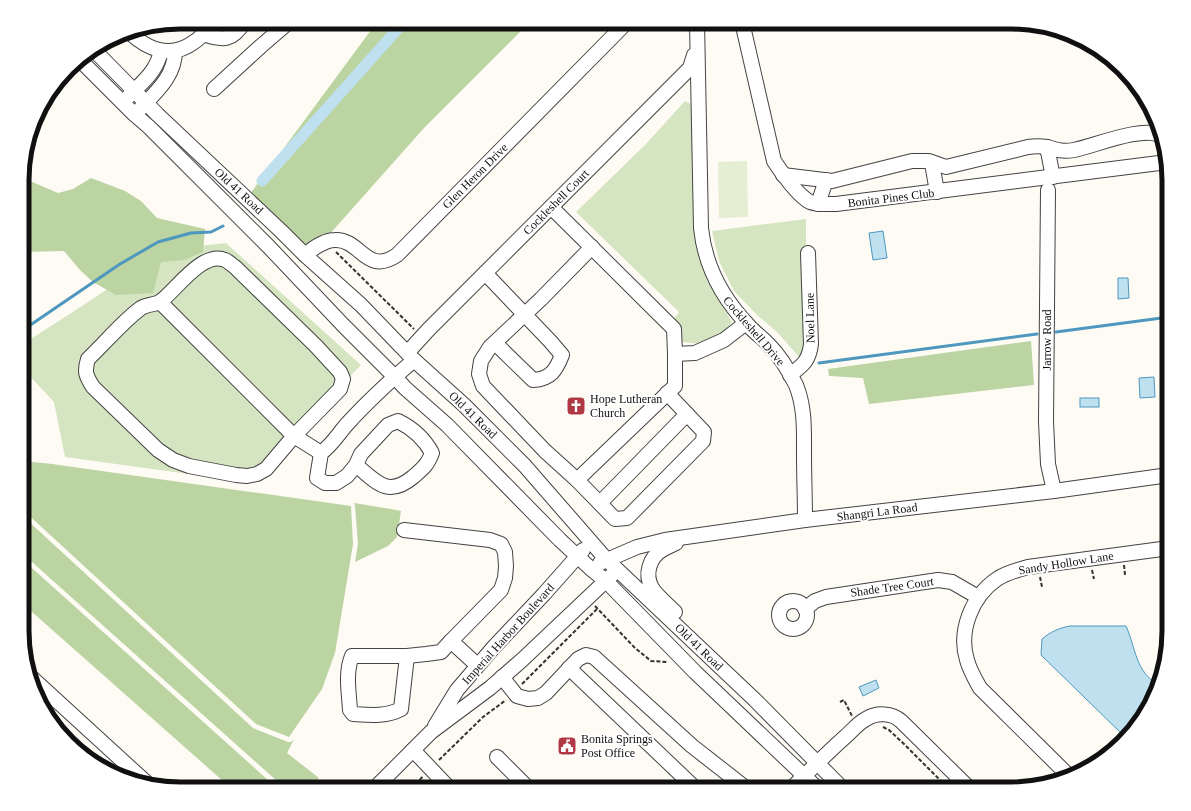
<svg xmlns="http://www.w3.org/2000/svg" width="1191" height="811" viewBox="0 0 1191 811" font-family="'Times New Roman',serif">
  <style>
    .green { fill: #d5e5c1 }
    .forest { fill: #bbd4a2 }
    .pitch { fill: #e5edd2 }
    .water { fill: #bee0ef; stroke: #4e97be }
    .lines { fill: none; stroke-linecap: round; stroke-linejoin: round }
    .stream { stroke: #4e97be; stroke-width: 3 }
    .canal { stroke: #bee0ef; stroke-width: 11 }
    .minor-casing { stroke: #434343; stroke-width: 16 }
    .path { stroke: #323232; stroke-width: 2; stroke-dasharray: 4 2; stroke-linecap: butt }
    .minor { stroke: #fff; stroke-width: 14 }
    .labels { text-anchor: middle; stroke-width: 4; stroke-linejoin: round; paint-order: stroke }
    .street-label { font-size: 12px; fill: #101010; stroke: #fff }
    .poi-label { font-size: 12px; fill: #101010; stroke: #fff; text-anchor: start }
    .rim { fill: none; stroke: #101010; stroke-width: 5 }
  </style>
  <rect width="100%" height="100%" fill="#fefbf4"/>
  <!-- green -->
  <g class="green">
    <polygon points="685,101 691,104 696,245 707,281 732,322 722,335 700,344 682,342 679,325 674,319 679,312 576,212 646,144"/>
    <polygon points="806,219 806,353 801,359 777,332 757,315 734,291 719,261 712,231"/>
    <polygon points="226,243 361,365 247,482 65,457 54,402 23,369 23,344 85,304 130,274 180,248"/>
  </g>
  <!-- forest -->
  <g class="forest">
    <polygon points="377,22 530,22 424,128 312,254 250,194"/>
    <polygon points="23,178 58,193 73,189 91,178 125,191 141,201 157,218 205,229 203,252 184,260 161,262 153,293 116,295 93,282 80,270 64,251 23,252"/>
    <polygon points="1031,341 1034,385 869,404 863,378 829,376 828,369"/>
    <polygon points="23,461 52,464 351,506 353,544 335,653 322,689 289,737 256,724 23,510"/>
    <polygon points="354,503 391,509 401,511 397,537 388,546 355,562 358,544 355,506"/>
    <polygon points="26,519 253,728 288,742 291,742 294,739 287,753 319,778 311,789 286,789 23,554 23,522"/>
    <polygon points="23,560 278,789 232,789 23,604"/>
    <polygon points="634,780 657,786 661,789 619,789"/>
  </g>
  <!-- pitch -->
  <polygon class="pitch" points="747,161 748,217 719,218 718,162"/>
  <!-- water -->
  <g class="water">
    <polygon points="883,231 887,258 873,260 869,233"/>
    <polygon points="1118,278 1128,278 1129,298 1118,299"/>
    <polygon points="1154,377 1155,397 1140,398 1139,378"/>
    <rect x="1080" y="398" width="19" height="9"/>
    <path d="M 1070,626 L 1126,626 C 1136,648 1135,672 1159,685 L 1137,727 L 1125,737 L 1041,655 L 1042,639 C 1050,632 1059,628 1070,626 Z"/>
    <polygon points="876,680 879,688 863,696 859,687"/>
  </g>
  <g class="lines">
    <!-- stream -->
    <g class="stream">
      <polyline points="23,330 120,264 158,242 191,233 211,232 223,226"/>
      <polyline points="1056,332 1169,317"/>
      <polyline points="819,363 1037,334"/>
    </g>
    <!-- canal -->
    <polyline class="canal" points="262,181 404,22"/>
    <!-- minor casing -->
    <g class="minor-casing">
      <g id="minor">
        <path d="M 697,22 L 701,228 C 705,267 722,298 749,326 C 755,333 763,338 769,345 C 780,356 789,371 796,385 C 805,407 804,430 804,454 C 804,476 805,498 805,520"/>
        <path d="M 742,22 L 774,161 C 782,173 797,195 810,202 C 818,205 827,204 836,204 L 1167,162"/>
        <path d="M 129,32 C 148,50 171,59 194,42 C 202,37 208,29 215,22"/>
        <path d="M 203,34 C 223,41 233,41 244,22"/>
        <polyline points="94,50 158,115 281,231 305,255 361,305 414,360 464,405 525,466 606,559 755,700 843,789"/>
        <polyline points="79,59 134,114 149,127 269,247 343,325 395,377 405,388 447,425 560,540 590,568 606,581 695,672 818,789"/>
        <polyline points="214,89 261,46 289,22"/>
        <path d="M 128,97 C 142,82 156,73 161,51"/>
        <path d="M 140,109 C 156,92 175,76 175,51"/>
        <polyline points="1047,147 1053,177"/>
        <polyline points="932,163 937,192"/>
        <path d="M 783,175 L 832,181 L 912,161 L 929,161 L 946,167 L 1028,147 C 1034,146 1041,146 1047,147 C 1057,150 1063,152 1074,150 C 1094,146 1142,126 1159,135"/>
        <polyline points="1048,190 1046,422 1048,464 1054,491"/>
        <polyline points="818,204 826,180"/>
        <polyline points="551,207 674,329 675,354 695,353 724,340 746,323"/>
        <polyline points="592,247 541,299 490,347 481,361 479,374 483,386 545,451 577,480 675,386 675,354"/>
        <path d="M 305,255 C 312,249 325,240 335,240 C 361,239 366,276 397,255 L 627,22"/>
        <path d="M 485,273 L 550,341 L 562,355 C 556,370 551,379 533,380 L 495,343"/>
        <path d="M 160,302 L 294,436 L 266,469 L 257,474 L 247,476 L 236,475 L 189,466 L 173,460 L 158,450 L 93,387 C 86,376 84,372 88,359 C 106,342 122,322 141,308 C 147,304 156,305 161,301 C 176,290 203,250 225,260 C 228,261 232,265 235,267 L 316,346 L 340,372 L 343,379 L 340,389 L 294,436 L 321,453"/>
        <polyline points="408,352 429,329 690,68 694,55"/>
        <path d="M 790,375 C 803,365 809,361 811,344 L 808,253"/>
        <path d="M 356,465 C 376,482 388,498 413,477 C 423,468 427,466 432,453 C 424,438 412,428 398,421 L 388,425 L 361,454 L 356,465 L 347,476 L 336,483 L 325,483 L 317,478 L 321,453 C 333,444 338,434 348,423 C 368,401 391,380 414,360"/>
        <polyline points="577,480 615,519 627,518 703,441 704,432 667,393"/>
        <polyline points="600,503 687,414"/>
        <polyline points="404,530 490,540 501,544 505,552 506,566 505,578 501,590 451,641 477,665"/>
        <polyline points="600,563 637,547 665,540 805,520 1054,491 1169,475"/>
        <circle cx="793" cy="615" r="14"/>
        <polyline points="805,609 815,601 826,597 938,580 952,582 978,597"/>
        <path d="M 675,612 C 668,605 657,596 652,588 C 644,574 650,557 662,550 C 667,547 672,545 676,543"/>
        <path d="M 407,656 L 401,709 C 386,717 369,715 353,714 L 350,710 C 349,692 345,673 352,656 L 407,656 L 426,654 L 441,652 L 451,641"/>
        <polyline points="569,668 696,789"/>
        <polyline points="502,677 517,696 528,699 538,698 546,693 578,659 586,655 594,657 692,746 747,789"/>
        <polyline points="32,678 149,785"/>
        <polyline points="435,726 457,690 493,648 544,594 583,550"/>
        <polyline points="413,750 450,789"/>
        <polyline points="497,757 529,789"/>
        <path d="M 1069,776 L 980,688 C 975,679 970,671 967,660 C 958,631 972,596 997,579 C 1006,573 1017,570 1028,567 L 1169,548"/>
        <polyline points="374,789 431,732 490,688 522,660 613,574"/>
        <path d="M 791,789 C 809,771 826,754 845,737 C 852,731 858,723 866,719 C 877,712 892,713 901,721 L 970,789"/>
      </g>
    </g>
    <!-- path -->
    <g class="path">
      <polyline points="336,252 414,329"/>
      <polyline points="1124,565 1125,575"/>
      <polyline points="1092,570 1094,579"/>
      <polyline points="1040,577 1042,587"/>
      <polyline points="595,606 635,648 651,661 667,662"/>
      <polyline points="522,684 597,609"/>
      <polyline points="840,702 844,700 852,716"/>
      <polyline points="883,727 889,730 904,744 949,789"/>
      <polyline points="439,760 483,717 506,700"/>
      <polyline points="412,789 423,776"/>
    </g>
    <!-- minor -->
    <use href="#minor" class="minor"/>
  </g>
  <!-- icons -->
  <defs>
    <g id="church-square" transform="scale(1)"><rect x="-9" y="-9" width="18" height="18" rx="4" fill="#b03844" stroke="#fff"/><path d="M-1.2-6h2.4v3.5h3.3v2.4h-3.3V6h-2.4V-.1h-3.3v-2.4h3.3Z" fill="#fff"/></g>
    <g id="civic-square" transform="scale(1)"><rect x="-9" y="-9" width="18" height="18" rx="4" fill="#b03844" stroke="#fff"/><path d="M-.6-6.5H3V-4.5H.6V-3L4-1V1h2V6H-6V1h2V-1L-.6-3ZM-1.2 2.5V6h2.4V2.5Z" fill="#fff"/></g>
  </defs>
  <g fill-rule="evenodd">
    <use href="#church-square" x="576" y="406"/>
    <use href="#civic-square" x="567" y="746"/>
  </g>
  <g class="labels">
    <!-- street labels -->
    <g class="street-label">
      <text transform="translate(475 176) rotate(-45)" y="4">Glen Heron Drive</text>
      <text transform="translate(239 191) rotate(43)" y="4">Old 41 Road</text>
      <text transform="translate(891 198) rotate(-7)" y="4">Bonita Pines Club</text>
      <text transform="translate(556 202) rotate(-45)" y="4">Cockleshell Court</text>
      <text transform="translate(810 318) rotate(-91)" y="4">Noel Lane</text>
      <text transform="translate(754 331) rotate(49)" y="4">Cockleshell Drive</text>
      <text transform="translate(1047 340) rotate(-90)" y="4">Jarrow Road</text>
      <text transform="translate(473 415) rotate(44)" y="4">Old 41 Road</text>
      <text transform="translate(877 512) rotate(-7)" y="4">Shangri La Road</text>
      <text transform="translate(1066 563) rotate(-9)" y="4">Sandy Hollow Lane</text>
      <text transform="translate(892 587) rotate(-8)" y="4">Shade Tree Court</text>
      <text transform="translate(508 634) rotate(-48)" y="4">Imperial Harbor Boulevard</text>
      <text transform="translate(699 647) rotate(44)" y="4">Old 41 Road</text>
    </g>
    <!-- poi labels -->
    <g class="poi-label">
      <text x="590" y="403">Hope Lutheran<tspan x="590" dy="14">Church</tspan></text>
      <text x="581" y="743">Bonita Springs<tspan x="581" dy="14">Post Office</tspan></text>
    </g>
  </g>
  <!-- crop -->
  <path d="M0 0H1191V811H0ZM180 29H1011A151 151 0 0 1 1162 180V631A151 151 0 0 1 1011 782H180A151 151 0 0 1 29 631V180A151 151 0 0 1 180 29Z" fill="#fff" fill-rule="evenodd"/>
  <path class="rim" d="M180 29H1011A151 151 0 0 1 1162 180V631A151 151 0 0 1 1011 782H180A151 151 0 0 1 29 631V180A151 151 0 0 1 180 29Z"/>
</svg>
